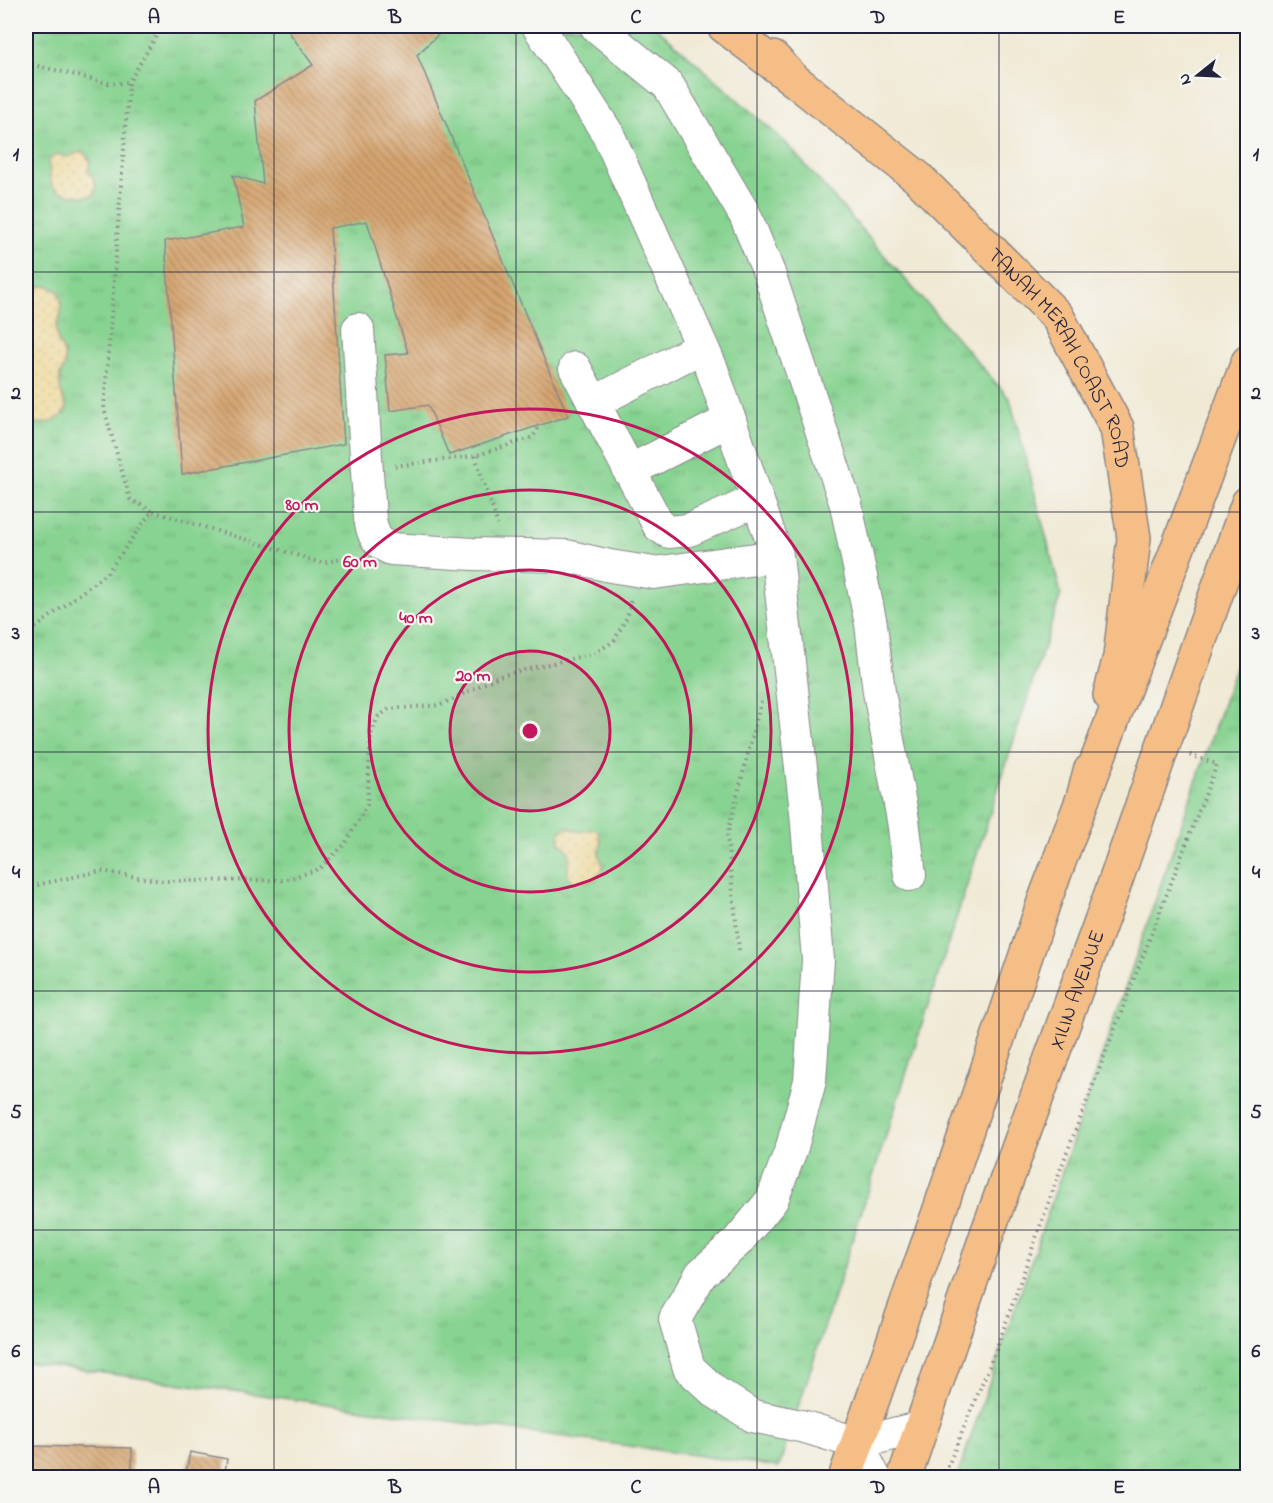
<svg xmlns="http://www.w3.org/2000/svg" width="1273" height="1503" viewBox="0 0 1273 1503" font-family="'Indie Flower',sans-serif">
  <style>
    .grass { fill: url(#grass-tufts); stroke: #547a66; stroke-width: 1.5 }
    .sand { fill: url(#sand-dots); stroke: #887e6c; stroke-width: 1.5 }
    .building { fill: url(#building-back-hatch) }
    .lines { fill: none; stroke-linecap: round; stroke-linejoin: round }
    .minor-casing { stroke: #898688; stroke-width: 34 }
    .major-casing { stroke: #898688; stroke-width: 36 }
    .highway-casing { stroke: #898688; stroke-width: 36 }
    .path { stroke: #898688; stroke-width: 4; stroke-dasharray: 1.5 4.5; stroke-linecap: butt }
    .minor { stroke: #fff; stroke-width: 32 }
    .major { stroke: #f6be87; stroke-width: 33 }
    .highway { stroke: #f6be87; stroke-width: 33 }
    .grid { fill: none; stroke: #22223b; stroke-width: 1.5; stroke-opacity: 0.55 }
    .ring { fill: none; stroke: #c2185b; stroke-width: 3 }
    .labels { text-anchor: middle; stroke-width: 4.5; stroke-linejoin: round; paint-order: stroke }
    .street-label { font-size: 21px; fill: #22223b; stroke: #f6f6f2 }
    .centre { fill: #c2185b; stroke: #f6f6f2; stroke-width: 3 }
    .ring-label { font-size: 18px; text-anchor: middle; font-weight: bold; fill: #c2185b; stroke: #f6f6f2; stroke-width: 4.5; stroke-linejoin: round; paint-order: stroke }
    .neatline { fill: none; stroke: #22223b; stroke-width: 2 }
    .grid-label { font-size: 20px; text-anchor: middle; font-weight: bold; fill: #22223b }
  </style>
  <defs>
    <pattern id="grass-tufts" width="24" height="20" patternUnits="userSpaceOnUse" patternTransform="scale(1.5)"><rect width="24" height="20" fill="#87d391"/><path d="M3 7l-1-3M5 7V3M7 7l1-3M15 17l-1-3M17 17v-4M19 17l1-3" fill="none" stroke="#74b57e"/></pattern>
    <pattern id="sand-dots" width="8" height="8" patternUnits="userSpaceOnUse" patternTransform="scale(1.5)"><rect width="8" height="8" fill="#eeda9e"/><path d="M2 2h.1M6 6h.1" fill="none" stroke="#ccbb89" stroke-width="1.8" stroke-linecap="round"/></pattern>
    <pattern id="building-back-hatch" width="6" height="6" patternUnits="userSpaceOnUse" patternTransform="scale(1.5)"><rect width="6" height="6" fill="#d5a46f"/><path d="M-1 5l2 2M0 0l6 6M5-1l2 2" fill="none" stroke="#ac855c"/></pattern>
  </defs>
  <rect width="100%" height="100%" fill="#f6f6f2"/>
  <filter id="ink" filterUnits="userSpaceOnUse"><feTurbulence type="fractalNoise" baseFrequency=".0167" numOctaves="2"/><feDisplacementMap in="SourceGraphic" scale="12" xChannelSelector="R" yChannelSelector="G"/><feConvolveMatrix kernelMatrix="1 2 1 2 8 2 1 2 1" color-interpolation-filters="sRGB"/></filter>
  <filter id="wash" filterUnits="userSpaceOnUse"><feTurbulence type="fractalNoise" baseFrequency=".008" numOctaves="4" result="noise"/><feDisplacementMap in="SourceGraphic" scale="24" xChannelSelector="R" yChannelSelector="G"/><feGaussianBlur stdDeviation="1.35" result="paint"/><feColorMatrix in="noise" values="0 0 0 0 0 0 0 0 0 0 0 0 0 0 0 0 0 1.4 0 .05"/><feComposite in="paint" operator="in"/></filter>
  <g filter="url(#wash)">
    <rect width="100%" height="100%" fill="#f0e9d4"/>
    <!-- grass -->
    <g class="grass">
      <polygon points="26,26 655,26 785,142 1010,399 1061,594 779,1467 26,1362"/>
      <polygon points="1247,634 1247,1477 957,1477"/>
    </g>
    <!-- sand -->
    <g class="sand">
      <path d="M 82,151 L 90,160 L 88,172 L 93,177 L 96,187 L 93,196 C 86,197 80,196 73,195 C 59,192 50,191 50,175 C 51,169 48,166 48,161 L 57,154 L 68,157 Z"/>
      <path d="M 48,286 L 58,291 L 61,300 L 61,314 L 56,328 L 58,341 L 64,353 L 65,365 L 60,375 L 60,389 L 67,409 C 58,423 41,427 26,420 L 26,287 Z"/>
      <path d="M 567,827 L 580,832 L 592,829 L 598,831 L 601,842 L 599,855 L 604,868 L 596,879 L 577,884 L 568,877 C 566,860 577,854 560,843 L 559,833 Z"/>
    </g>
    <g id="blocks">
      <!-- building -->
      <g class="building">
        <polygon points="298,26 447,26 417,55 568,416 449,455 428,405 390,411 385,355 408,353 367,221 330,228 344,444 182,474 165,241 244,227 233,175 263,184 255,101 313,65 289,32"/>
        <polygon points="26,1446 132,1448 132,1478 26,1478"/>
        <polygon points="190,1452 227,1459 224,1478 185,1478"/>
      </g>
    </g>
  </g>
  <g filter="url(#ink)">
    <use href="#blocks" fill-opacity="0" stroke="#898688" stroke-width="1.5"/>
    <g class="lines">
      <!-- minor casing -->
      <g class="minor-casing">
        <g id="minor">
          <polyline points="538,26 608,134 712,369 777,556 806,812 818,960 810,1081 792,1147 772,1200 737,1242 701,1274 675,1319 689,1368 715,1392 753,1416 805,1427 857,1443 922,1427"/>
          <polyline points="596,26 668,85 745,215 769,273 846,505 871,624 879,692 903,820 910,875"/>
          <path d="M 358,329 L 370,519 C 373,535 376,543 391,549 L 473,554 L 567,556 L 610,566 L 654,573 L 777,556"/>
          <polyline points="575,368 659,526 668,532 689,530 757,500"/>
          <polyline points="593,403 702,347"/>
          <polyline points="629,471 730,420"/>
          <polyline points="857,1443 875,1478"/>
        </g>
      </g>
      <!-- major casing -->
      <g class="major-casing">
        <g id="major">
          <path id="s1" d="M 773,58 L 793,79 L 917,177 L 1057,316 L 1117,428 L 1134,538 L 1120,657 L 1110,695"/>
          <polyline points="845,1478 938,1215 1045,899 1083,798 1090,771"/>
          <path id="s2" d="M 904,1478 L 988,1231 L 1112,891 L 1248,503"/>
        </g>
      </g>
      <!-- highway casing -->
      <g class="highway-casing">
        <g id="highway">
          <polyline points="724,26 793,79"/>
          <polyline points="1083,798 1248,362"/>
        </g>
      </g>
      <!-- path -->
      <g class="path">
        <polyline points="26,63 111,84 129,82"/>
        <polyline points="475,456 498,525"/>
        <polyline points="395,466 475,456 533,437 540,425"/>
        <polyline points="152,511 130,499 104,409 129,82 162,26"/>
        <polyline points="26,635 107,573 152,511 322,563 354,556"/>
        <polyline points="26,889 41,884 101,871 162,881 285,880 319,869 345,844 367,805 371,734 378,717 389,709 441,705 499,676 595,653 614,641 628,615 631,597"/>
        <polyline points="739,950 727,836 762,698"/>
        <polyline points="943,1478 996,1350 1061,1168 1217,764 1189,755"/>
      </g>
      <!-- minor -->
      <use href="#minor" class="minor"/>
      <!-- major -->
      <use href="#major" class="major"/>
      <!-- highway -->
      <use href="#highway" class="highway"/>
    </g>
  </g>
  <!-- grid -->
  <path class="grid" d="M 274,26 L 274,1478M 516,26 L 516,1478M 757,26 L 757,1478M 999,26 L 999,1478M 26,272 L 1248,272M 26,512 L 1248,512M 26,752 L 1248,752M 26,991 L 1248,991M 26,1230 L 1248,1230"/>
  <!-- distance rings -->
  <circle cx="530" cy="731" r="80" fill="#c2185b" fill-opacity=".12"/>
  <g class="ring">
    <circle cx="530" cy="731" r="80"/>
    <circle cx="530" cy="731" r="161"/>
    <circle cx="530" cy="731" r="241"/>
    <circle cx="530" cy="731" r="322"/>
  </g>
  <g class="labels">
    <!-- street labels -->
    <g class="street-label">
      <text dy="7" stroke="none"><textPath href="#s1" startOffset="422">TANAH MERAH COAST ROAD</textPath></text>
      <text dy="7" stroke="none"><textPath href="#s2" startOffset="518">XILIN AVENUE</textPath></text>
    </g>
  </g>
  <circle cx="530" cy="731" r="9" class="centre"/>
  <g class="ring-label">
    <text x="302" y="510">80 m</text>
    <text x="360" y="567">60 m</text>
    <text x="416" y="623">40 m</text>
    <text x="473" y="681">20 m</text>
  </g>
  <!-- margin -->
  <rect width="1273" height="1503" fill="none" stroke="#f6f6f2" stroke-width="66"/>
  <!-- north arrow -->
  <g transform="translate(1198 75) rotate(252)" stroke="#f6f6f2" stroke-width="4.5" paint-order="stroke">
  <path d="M0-4.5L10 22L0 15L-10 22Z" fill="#22223b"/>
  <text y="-9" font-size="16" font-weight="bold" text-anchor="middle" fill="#22223b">N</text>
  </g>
  <rect x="33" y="33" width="1207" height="1437" class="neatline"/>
  <g class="grid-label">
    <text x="154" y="23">A</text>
    <text x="395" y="23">B</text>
    <text x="636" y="23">C</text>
    <text x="878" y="23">D</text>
    <text x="1119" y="23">E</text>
    <text x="16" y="160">1</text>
    <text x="1256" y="160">1</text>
    <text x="16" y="399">2</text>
    <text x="1256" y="399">2</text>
    <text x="16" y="639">3</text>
    <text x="1256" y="639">3</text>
    <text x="16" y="878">4</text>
    <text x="1256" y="878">4</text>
    <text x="16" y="1118">5</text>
    <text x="1256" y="1118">5</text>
    <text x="16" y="1357">6</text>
    <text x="1256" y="1357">6</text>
    <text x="154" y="1493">A</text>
    <text x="395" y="1493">B</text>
    <text x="636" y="1493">C</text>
    <text x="878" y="1493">D</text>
    <text x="1119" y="1493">E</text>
  </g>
</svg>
